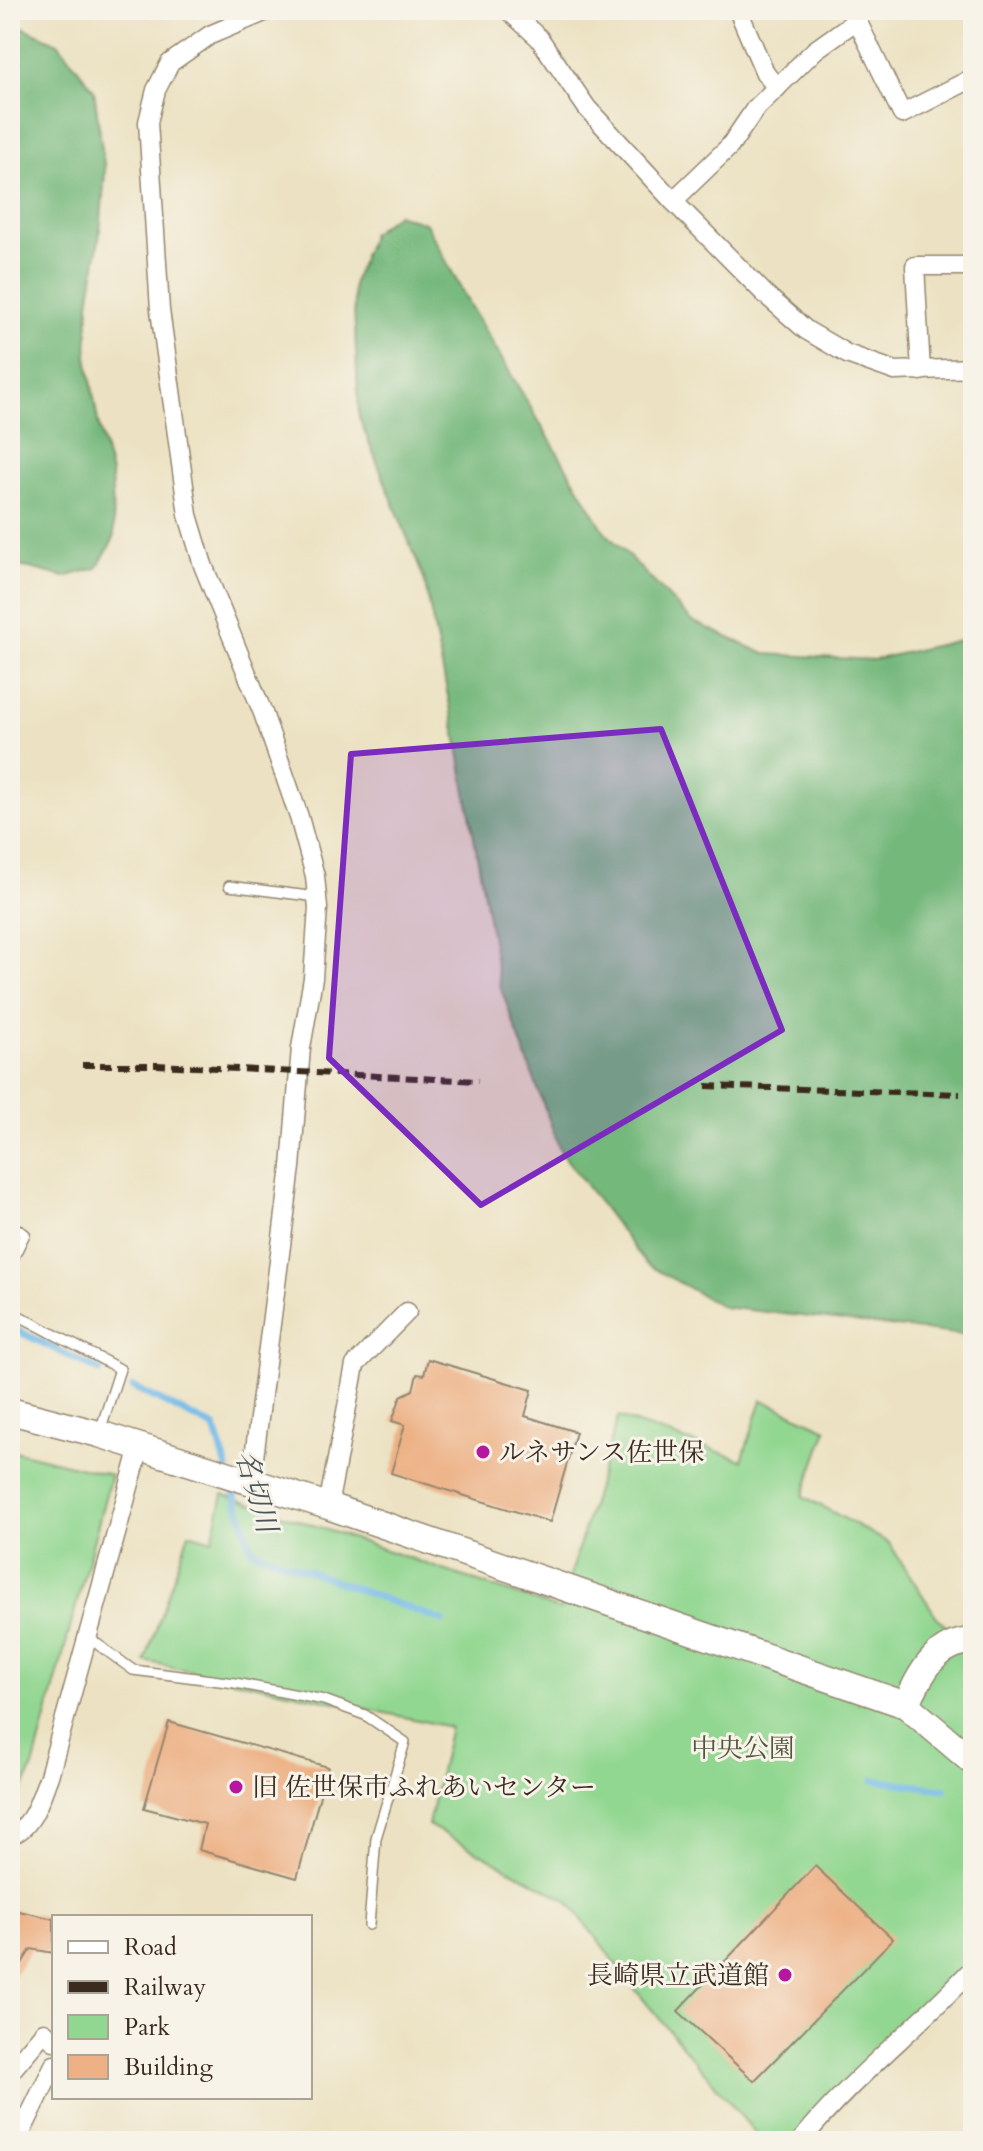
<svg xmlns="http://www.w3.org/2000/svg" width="983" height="2151" viewBox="0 0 983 2151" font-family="Cardo,'Noto Serif JP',serif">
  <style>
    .green { fill: #92d791; stroke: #668058; stroke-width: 2 }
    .forest { fill: #75b87b; stroke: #58714c; stroke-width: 2 }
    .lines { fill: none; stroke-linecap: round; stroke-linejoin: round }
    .stream { stroke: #6eb8e7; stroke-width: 7 }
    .building { fill: #edb185 }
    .lane-casing { stroke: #948670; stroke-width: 12 }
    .street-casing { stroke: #948670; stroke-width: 21 }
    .secondary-casing { stroke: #948670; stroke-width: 29 }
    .lane { stroke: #fff; stroke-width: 9 }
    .street { stroke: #fff; stroke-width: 18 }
    .secondary { stroke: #fff; stroke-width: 26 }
    .rail { stroke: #3b2a1e; stroke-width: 6; stroke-dasharray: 12 6; stroke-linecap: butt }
    .marked { fill: #7b2cbf; fill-opacity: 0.2; stroke: #7b2cbf; stroke-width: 6; stroke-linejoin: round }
    .poi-dot { fill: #b5179e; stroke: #f7f3e8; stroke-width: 3 }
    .labels { text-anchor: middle; stroke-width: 6; stroke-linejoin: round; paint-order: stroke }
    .poi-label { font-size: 26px; fill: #3b2a1e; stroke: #f7f3e8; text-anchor: start }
    .park-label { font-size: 26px; fill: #51553b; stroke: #f7f3e8 }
    .water-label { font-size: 28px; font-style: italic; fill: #4a555a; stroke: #f7f3e8 }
  </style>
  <rect width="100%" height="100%" fill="#f7f3e8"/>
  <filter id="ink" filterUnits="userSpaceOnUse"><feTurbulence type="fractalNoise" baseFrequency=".0125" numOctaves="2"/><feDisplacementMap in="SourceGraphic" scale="16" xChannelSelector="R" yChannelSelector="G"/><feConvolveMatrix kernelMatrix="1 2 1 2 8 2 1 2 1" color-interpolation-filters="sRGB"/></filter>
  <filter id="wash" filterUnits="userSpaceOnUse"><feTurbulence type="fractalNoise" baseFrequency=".006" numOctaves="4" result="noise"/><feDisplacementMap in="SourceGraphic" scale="32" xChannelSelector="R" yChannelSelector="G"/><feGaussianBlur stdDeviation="1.8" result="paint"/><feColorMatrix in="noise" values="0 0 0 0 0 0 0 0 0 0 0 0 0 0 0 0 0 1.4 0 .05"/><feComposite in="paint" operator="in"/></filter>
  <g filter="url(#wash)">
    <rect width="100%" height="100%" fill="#ece2c3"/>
    <!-- green -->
    <g class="green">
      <polygon points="762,1400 827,1429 803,1496 889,1543 936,1616 973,1656 973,1967 806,2141 762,2141 633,1987 568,1901 428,1825 450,1727 145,1661 189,1533 212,1540 223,1494 560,1610 618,1417 742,1460"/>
      <polygon points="10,1450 111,1475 33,1767 18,1801 10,1809"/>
    </g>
    <!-- forest -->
    <g class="forest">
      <polygon points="20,26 58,43 94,90 105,172 100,232 89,304 87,356 98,422 111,474 114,538 97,568 64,577 30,568 10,565 10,31"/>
      <polygon points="397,214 426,223 469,304 605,532 692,621 765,654 873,660 973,637 973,1336 723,1307 646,1264 561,1152 500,986 457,740 424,579 359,417 353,284 372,233"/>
    </g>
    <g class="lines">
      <!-- stream -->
      <g class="stream">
        <polyline points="10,1327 100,1371"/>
        <polyline points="133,1387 215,1428 227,1468"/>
        <polyline points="232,1484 252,1550 443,1621"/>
        <polyline points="874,1780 944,1789"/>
      </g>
    </g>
    <g id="blocks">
      <!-- building -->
      <g class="building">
        <polygon points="428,1359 532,1390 525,1416 576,1432 550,1522 391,1473 405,1425 392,1421 401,1396 413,1390 417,1374 424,1375"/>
        <polygon points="169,1722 328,1767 297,1878 199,1850 205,1824 144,1808"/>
        <polygon points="815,1866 893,1939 754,2081 678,2011"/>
        <polygon points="10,1909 54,1919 54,1953 31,1949 10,1982"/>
      </g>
    </g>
  </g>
  <g filter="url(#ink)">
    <use href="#blocks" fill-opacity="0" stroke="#948670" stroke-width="2"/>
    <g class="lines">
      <!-- lane casing -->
      <g class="lane-casing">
        <g id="lane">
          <polyline points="229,886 317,897"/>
          <polyline points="10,1224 25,1234 10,1265"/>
          <polyline points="10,1311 120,1369 100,1431"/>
          <polyline points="89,1638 133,1670 235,1683 324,1700 365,1715 405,1742 376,1838 369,1925"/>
        </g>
      </g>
      <!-- street casing -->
      <g class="street-casing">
        <g id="street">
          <polyline points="508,10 539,38 587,108 673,201 765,294 806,330 847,354 895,371 973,368"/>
          <polyline points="738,10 765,73 777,88"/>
          <polyline points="852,10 902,114 973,78"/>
          <polyline points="673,201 730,146 755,109 815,50 857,20"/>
          <polyline points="921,371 915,266 973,266"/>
          <polyline points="251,1481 291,1167 301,1048 313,978 318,908 315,876 299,817 263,713 203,565 188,515 160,310 148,122 156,90 170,63 210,35 269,10"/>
          <polyline points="328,1506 355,1365 407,1312"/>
          <path d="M 10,1835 C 33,1829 41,1796 49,1776 L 140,1447"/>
          <polyline points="10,2072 44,2032 54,2041"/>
          <polyline points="17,2141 54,2065"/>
          <path d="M 801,2141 C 852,2077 918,2028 973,1968"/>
        </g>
      </g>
      <!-- secondary casing -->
      <g class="secondary-casing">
        <g id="secondary">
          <polyline points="10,1411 99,1434 328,1506 906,1705 973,1762"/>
          <path d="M 906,1705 C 920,1675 935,1642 973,1641"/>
        </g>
      </g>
      <!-- lane -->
      <use href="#lane" class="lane"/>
      <!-- street -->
      <use href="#street" class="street"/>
      <!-- secondary -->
      <use href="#secondary" class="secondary"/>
      <!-- rail -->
      <g class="rail">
        <polyline points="82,1065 157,1065 478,1081"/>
        <polyline points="706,1086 960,1094"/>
      </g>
    </g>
  </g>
  <!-- marked area -->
  <path class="marked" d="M 661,729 L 782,1030 L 481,1205 L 329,1058 L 351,754 Z"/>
  <!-- markers -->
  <g class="poi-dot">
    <circle cx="483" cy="1452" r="8"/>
    <circle cx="236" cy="1787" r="8"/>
    <circle cx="785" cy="1975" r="8"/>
  </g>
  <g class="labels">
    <!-- poi labels -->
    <g class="poi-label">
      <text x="499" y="1461">ルネサンス佐世保</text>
      <text x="252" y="1796">旧 佐世保市ふれあいセンター</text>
      <text x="769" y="1984" text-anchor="end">長崎県立武道館</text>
    </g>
    <!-- park labels -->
    <g class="park-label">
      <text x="743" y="1757">中央公園</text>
    </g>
    <!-- water labels -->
    <g class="water-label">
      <text transform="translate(257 1491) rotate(74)" y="10">名切川</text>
    </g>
  </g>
  <!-- margin -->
  <rect width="983" height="2151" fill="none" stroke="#f7f3e8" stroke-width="40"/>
  <!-- legend -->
  <rect x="52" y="1915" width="260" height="184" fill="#f7f3e8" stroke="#aca397" stroke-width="2"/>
  <rect x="68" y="1941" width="40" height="12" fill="#ffffff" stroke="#aca397" stroke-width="2"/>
  <text x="124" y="1955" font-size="24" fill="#3b2a1e">Road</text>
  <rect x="68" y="1981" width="40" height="12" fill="#3b2a1e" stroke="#aca397" stroke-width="2"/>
  <text x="124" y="1995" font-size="24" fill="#3b2a1e">Railway</text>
  <rect x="68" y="2015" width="40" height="24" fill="#92d791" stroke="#aca397" stroke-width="2"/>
  <text x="124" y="2035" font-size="24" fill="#3b2a1e">Park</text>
  <rect x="68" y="2055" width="40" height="24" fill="#edb185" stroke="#aca397" stroke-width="2"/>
  <text x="124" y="2075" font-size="24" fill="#3b2a1e">Building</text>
</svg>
